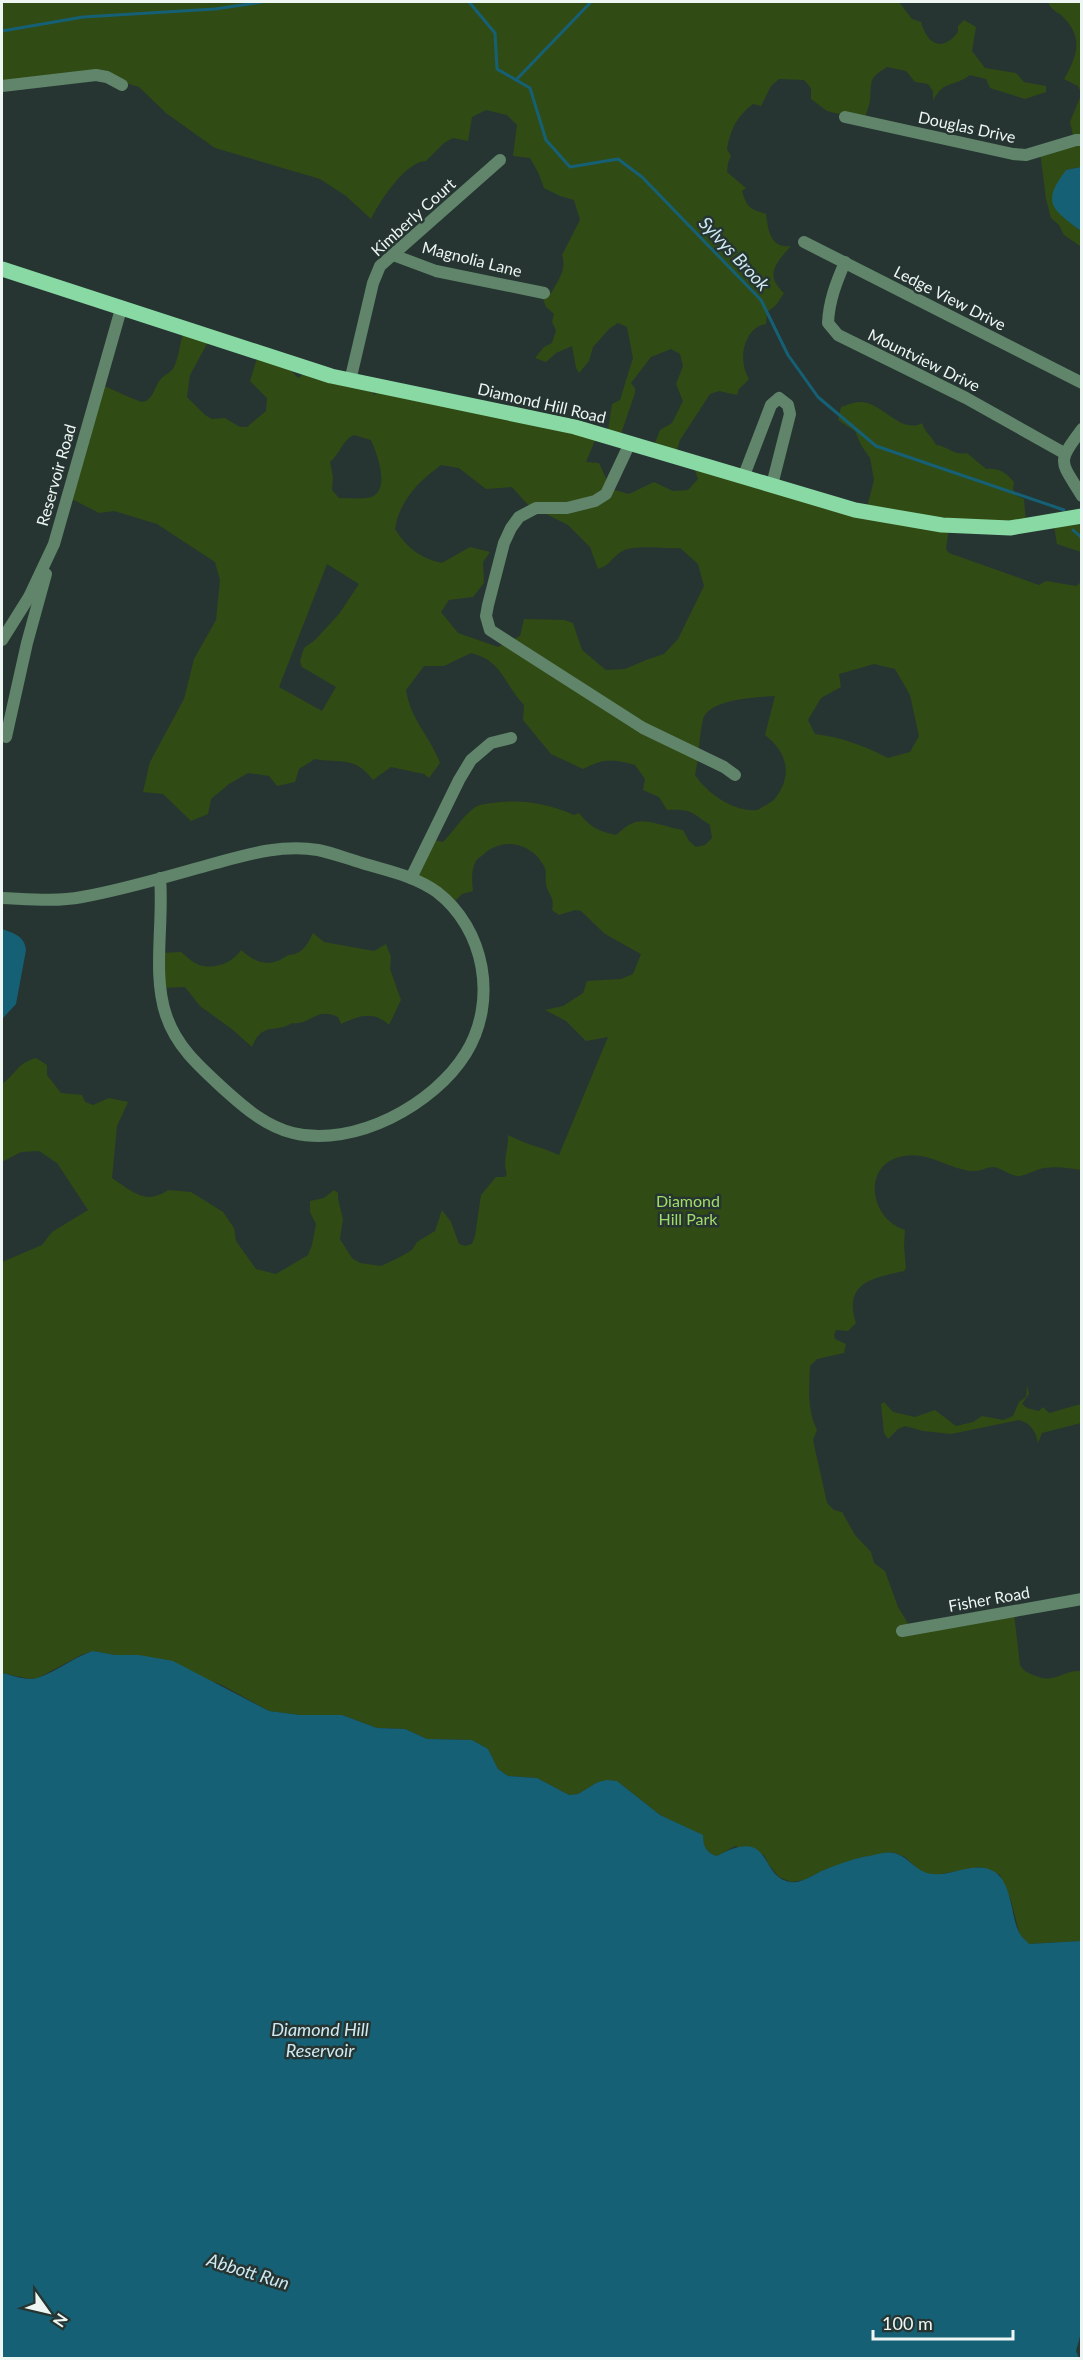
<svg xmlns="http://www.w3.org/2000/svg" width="1083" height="2360" viewBox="0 0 1083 2360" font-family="Lato,sans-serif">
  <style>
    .green { fill: #314b15; fill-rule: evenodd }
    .water { fill: #166076 }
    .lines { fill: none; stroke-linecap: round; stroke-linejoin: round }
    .stream { stroke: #166076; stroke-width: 3 }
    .minor { stroke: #60856b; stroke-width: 12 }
    .major { stroke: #89d9a4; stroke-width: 15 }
    .labels { text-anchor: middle; stroke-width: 5; stroke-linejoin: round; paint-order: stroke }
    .street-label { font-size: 16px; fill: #edf6f3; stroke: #263531 }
    .park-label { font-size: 16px; fill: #a2dc68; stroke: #263531 }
    .water-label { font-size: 18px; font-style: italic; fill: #cfe9f4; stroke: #263531 }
  </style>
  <rect width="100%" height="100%" fill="#263531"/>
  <!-- green -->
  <g class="green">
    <path d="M 2,2 L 899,2 L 912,19 L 921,22 C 927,44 942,53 958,32 L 958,26 L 964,20 L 976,27 L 972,51 L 985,68 L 1016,73 L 1024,82 L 1046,86 L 1046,92 L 1025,99 L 990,88 L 986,79 L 970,75 C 953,88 944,79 933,101 L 933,91 L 928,84 L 915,82 L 906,71 L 887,67 C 868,79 872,80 870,100 C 869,107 866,114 864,120 L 827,111 L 811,99 L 811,88 L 804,80 L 779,79 L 771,86 L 761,106 L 753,104 C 737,116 730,130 727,149 L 731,156 L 728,163 L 727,172 L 746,188 L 742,191 C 747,208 750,209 766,214 C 768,231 771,249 791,246 C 776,263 764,275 784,293 L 776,305 L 767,312 L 766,324 C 744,327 737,361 749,379 L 739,389 L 737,395 L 719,391 L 710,394 L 680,440 L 675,456 L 654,445 L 660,430 L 672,423 L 683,401 L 676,384 L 683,366 L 680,354 L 671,349 L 651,357 L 631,383 L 635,388 L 635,393 L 620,437 L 608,431 L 612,404 L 620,400 L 633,358 L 627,327 L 618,323 L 609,329 L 593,347 L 589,361 L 579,373 L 576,368 L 572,346 L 556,353 L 546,362 L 535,358 L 544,347 L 552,343 L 556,330 L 552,322 L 554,314 L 546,307 L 541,294 L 551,293 C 558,281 567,269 562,255 L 580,220 L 574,200 L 560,196 L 544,188 L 538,172 L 530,158 L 513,156 L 517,125 L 507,115 L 486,110 L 472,117 L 468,141 L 453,138 L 444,143 L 426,161 C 406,161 379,202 371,219 L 346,196 L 320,179 L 215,148 L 166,113 L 139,87 L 108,78 L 2,84 Z"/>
    <path d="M 1048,2 L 1081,2 L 1081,93 L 1078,86 L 1064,79 C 1079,54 1083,35 1061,15 C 1055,11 1050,8 1048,2 Z"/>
    <polygon points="1081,95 1081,167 1066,170 1062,216 1081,231 1080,246 1064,235 1059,225 1051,218 1046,199 1040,151 1074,140 1070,122"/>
    <path d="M 184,330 L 209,340 L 190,375 L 187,397 L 205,415 L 212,419 L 225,418 L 240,427 L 247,427 L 266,411 L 267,398 L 250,381 L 258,355 L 283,362 L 298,378 L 309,370 L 369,385 L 374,395 L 384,388 L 598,433 L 586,462 L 599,463 L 611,489 L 629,494 L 654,482 L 673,491 L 688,490 L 698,479 L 692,462 L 866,511 L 874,480 L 870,458 L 861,445 L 855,431 L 838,420 L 841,407 C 847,405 854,402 860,402 C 881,401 901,435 922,423 C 925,433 932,436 936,445 C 948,446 953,456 967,453 L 986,469 C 999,468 1005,472 1014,482 L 1013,488 L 1015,495 L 1024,499 L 1026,524 L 949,527 L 946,549 L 949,553 L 1039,585 L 1046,581 L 1076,586 L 1081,582 L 1081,1170 C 1070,1168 1057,1166 1045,1168 C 1036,1169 1028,1175 1019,1176 C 1010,1176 1002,1168 993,1167 C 987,1167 981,1171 975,1171 C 951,1171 930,1151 904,1156 C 861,1163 869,1219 905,1230 L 904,1246 L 906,1268 L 904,1271 C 872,1278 843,1283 856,1323 L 848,1331 L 836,1330 L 834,1335 L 835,1339 L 846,1344 L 844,1353 L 817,1359 L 810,1366 C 809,1389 807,1409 817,1430 L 813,1440 L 827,1503 L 834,1510 L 842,1512 L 855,1535 L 871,1552 L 874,1563 L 885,1571 L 898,1607 L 912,1630 L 1014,1614 L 1020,1665 C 1024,1671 1026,1672 1031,1674 C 1056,1686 1059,1670 1081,1671 L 1081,1941 L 1029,1944 L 1020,1935 L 1011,1901 L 1000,1875 L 979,1867 L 936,1875 L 922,1873 L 905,1857 L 892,1852 L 859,1858 L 824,1870 L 804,1880 L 791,1882 L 779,1877 L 769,1865 L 764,1855 L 735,1846 L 717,1856 C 706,1853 703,1846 702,1835 L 660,1815 L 617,1781 L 598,1782 L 578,1794 L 569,1795 L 537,1778 L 508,1776 L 498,1769 L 488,1749 L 472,1740 L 427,1739 L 405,1729 L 377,1728 L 342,1715 L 300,1715 L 269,1711 L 222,1685 L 139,1655 L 115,1655 L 93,1651 L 81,1655 L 38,1678 L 30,1679 L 2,1673 L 2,1262 L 42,1245 L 52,1232 L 88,1210 L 57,1163 L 39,1151 L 21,1152 L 2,1162 L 2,1084 C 16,1074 17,1063 36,1058 L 47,1065 L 47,1075 L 61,1093 L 82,1095 L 85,1102 L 93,1105 L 109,1098 L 128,1102 L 117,1126 L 112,1178 C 132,1191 145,1206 168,1190 L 191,1192 L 223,1212 L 234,1228 L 236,1241 L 256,1269 L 276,1274 L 308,1255 L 312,1245 L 316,1224 L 310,1212 L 310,1201 L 324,1198 L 334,1190 L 338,1193 L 338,1199 L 343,1219 L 340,1239 L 352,1258 L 360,1263 L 381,1266 L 400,1257 L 412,1250 L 417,1242 L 435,1231 L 442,1210 L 451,1222 L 459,1244 L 465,1246 L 472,1244 L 475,1236 L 481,1195 L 496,1177 L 505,1177 L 507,1174 C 502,1160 509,1149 508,1135 C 524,1144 542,1147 559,1155 L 608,1037 L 586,1041 L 566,1021 L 545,1010 L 563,1006 L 583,993 L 587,981 L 621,979 L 633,974 L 641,954 L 605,934 L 581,911 L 575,910 L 559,915 L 552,910 C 555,897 548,895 546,884 C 545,878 547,871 544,866 C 532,843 504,837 485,853 C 482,856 476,859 475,863 C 471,871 472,882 473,891 L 462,894 L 451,905 L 411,876 L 428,839 L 443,842 C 454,831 461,818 474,808 C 479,804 486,804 492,803 C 522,799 546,803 574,815 L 579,813 C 590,827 598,831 616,835 C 621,831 627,825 633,823 C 648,818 667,828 683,830 L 689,841 L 696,847 L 705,845 L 712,838 L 710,825 C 690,812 693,809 667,810 L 659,797 L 643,790 L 645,779 L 635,765 C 613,759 604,758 583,769 L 551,754 L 523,720 L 524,705 C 503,683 503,661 471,653 L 444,666 L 424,666 L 406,690 C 411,721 430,736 440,763 L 429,778 L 424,774 L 391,767 L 373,780 C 354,755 341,764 315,759 L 299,769 L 295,782 L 277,786 L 269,776 L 248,773 L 229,784 L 211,799 L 208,814 L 191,821 L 163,794 L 143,792 L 150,762 L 184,699 L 194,659 L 216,620 L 220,580 L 215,562 L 157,524 L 114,511 L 99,513 L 66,496 L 99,384 C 108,387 138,402 143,402 C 153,400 155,386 160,380 C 163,375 171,373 174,367 C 179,357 180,342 184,330 ZM 354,435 L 371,440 C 377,454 393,494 367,498 C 358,499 348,498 339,498 L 332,490 L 333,477 L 330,462 C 340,454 342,440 354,435 ZM 441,465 L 459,468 L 486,489 L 512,487 L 528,505 L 568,525 L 590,547 L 598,569 C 611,565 611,558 621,552 C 632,544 665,549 680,548 L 698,564 L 704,586 L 678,639 L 664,654 L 646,660 L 625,669 L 606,670 L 582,650 L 573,623 L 564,620 L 524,619 L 520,636 L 498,647 L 458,633 L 441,612 L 449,600 L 473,597 L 484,583 L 483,562 L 490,552 L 470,547 L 442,563 C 420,558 407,548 395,529 C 399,501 419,481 441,465 ZM 327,564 L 359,584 L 339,614 L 315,640 L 304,648 L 300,661 L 302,667 L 336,687 L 322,711 L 279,687 ZM 874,664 L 895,669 L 910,695 L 919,736 L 910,752 L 888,758 C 865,746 841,737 815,734 L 808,720 L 821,698 L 841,687 L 839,674 ZM 775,696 L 765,735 C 786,751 793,773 777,796 C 773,802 764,806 758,810 C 733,812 708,794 695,775 C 699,757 699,737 703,719 C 709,699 756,697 775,696 Z"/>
    <polygon points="1081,514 1081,552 1057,544 1053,520"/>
    <path d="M 313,933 L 324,942 L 374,951 L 386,944 L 391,957 L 390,969 L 401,1000 L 389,1025 C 374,1010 358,1016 341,1024 L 338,1017 C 316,1006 310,1026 292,1023 C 275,1034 262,1021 252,1047 L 233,1030 L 200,1006 L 185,987 L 160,988 L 159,953 L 181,952 C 186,956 192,962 197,964 C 212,971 233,963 241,950 C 257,964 270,968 288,955 C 302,955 308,944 313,933 Z"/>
    <path d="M 1027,1385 L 1029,1394 L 1022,1404 L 1027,1408 L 1039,1411 L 1043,1407 L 1049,1413 L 1081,1404 L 1081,1423 L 1042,1433 L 1038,1443 C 1036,1432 1031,1423 1019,1420 L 951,1434 L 923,1431 L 905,1426 L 898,1429 L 888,1439 L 884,1433 L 881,1404 L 884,1402 L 893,1412 L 915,1417 L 935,1410 L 956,1426 L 973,1422 L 982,1416 L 1003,1420 L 1013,1416 L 1019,1402 L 1026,1397 Z"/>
  </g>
  <!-- water -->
  <g class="water">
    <path d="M 1081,167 L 1082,167 L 1081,231 C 1052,209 1041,203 1066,170 Z"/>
    <path d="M 2,929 C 13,933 25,936 26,950 L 16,1004 L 2,1019 Z"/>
    <path d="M 93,1651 L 115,1655 L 139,1655 L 173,1661 L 269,1711 L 300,1715 L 342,1715 L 377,1728 L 405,1729 L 427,1739 L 472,1740 L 488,1749 L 498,1769 L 508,1776 L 537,1778 L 569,1795 L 578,1794 L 598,1782 L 607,1780 L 617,1781 L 660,1815 L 703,1835 C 703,1846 706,1853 717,1856 C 774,1825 758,1877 790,1882 C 802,1884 814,1874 824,1870 C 836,1865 850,1860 863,1857 C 872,1856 885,1851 894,1853 C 910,1857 916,1873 933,1874 C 952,1876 973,1862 991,1870 C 1013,1879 1010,1917 1020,1934 C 1022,1938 1027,1941 1029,1944 L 1081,1941 L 1082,2329 L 1076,2351 L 1079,2358 L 2,2358 L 2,1673 C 11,1675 21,1679 31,1679 C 46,1679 75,1656 93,1651 Z"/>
  </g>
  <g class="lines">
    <!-- stream -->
    <g class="stream">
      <polyline points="469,2 495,33 497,69 530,88 546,140 570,167 618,159 642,177 761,300 788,355 818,397 876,446 1064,510"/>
      <polyline points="2,31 83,17 215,9 262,2"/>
      <polyline points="516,80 591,2"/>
      <polyline points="1073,530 1082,538"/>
    </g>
    <!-- minor -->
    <g class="minor">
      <polyline points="2,86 96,75 107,77 122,85"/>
      <polyline points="845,117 1013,154 1026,155 1076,140 1082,140"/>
      <polyline points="804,242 1082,383"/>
      <polyline points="393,255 436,271 544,293"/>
      <path d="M 845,262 C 836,283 829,301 828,323 L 838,335 L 966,398 L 1064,453"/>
      <polyline points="350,381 373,283 380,266 500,160"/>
      <path d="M 1082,429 C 1056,464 1060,460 1082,496"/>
      <polyline points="630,443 606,494 595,501 567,508 536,508 519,517 511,528 504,543 488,605 486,616 490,630 643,728 724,767 735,775"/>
      <polyline points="743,478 771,405 779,398 788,405 790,414 772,485"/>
      <polyline points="2,640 29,597 54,544 121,309"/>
      <polyline points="6,737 27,643 46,574"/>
      <polyline points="411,878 459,780 471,760 491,743 511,738"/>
      <path d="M 2,898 C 28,899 55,902 82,897 C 127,889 172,875 216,863 C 249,854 283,844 318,850 C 333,853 348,859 362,863 C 388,871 415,876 437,892 C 485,929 498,1001 466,1053 C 434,1105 354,1148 293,1133 C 266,1126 246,1109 226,1091 C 201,1068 177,1048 166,1015 C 152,974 164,922 160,878"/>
      <polyline points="902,1631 1082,1599"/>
    </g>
    <!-- major -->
    <polyline class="major" points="2,269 331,376 575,427 855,510 942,525 1010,528 1082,516"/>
  </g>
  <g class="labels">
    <!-- street labels -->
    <g class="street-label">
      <text transform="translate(967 127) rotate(12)" y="6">Douglas Drive</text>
      <text transform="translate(413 217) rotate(-42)" y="6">Kimberly Court</text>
      <text transform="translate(472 259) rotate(14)" y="6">Magnolia Lane</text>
      <text transform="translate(950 298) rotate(27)" y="6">Ledge View Drive</text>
      <text transform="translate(924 360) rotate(26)" y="6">Mountview Drive</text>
      <text transform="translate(542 403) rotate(13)" y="6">Diamond Hill Road</text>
      <text transform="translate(56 475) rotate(-74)" y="6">Reservoir Road</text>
      <text transform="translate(989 1599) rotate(-10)" y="6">Fisher Road</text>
    </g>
    <!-- park labels -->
    <g class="park-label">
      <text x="688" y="1207">Diamond<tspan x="688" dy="18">Hill Park</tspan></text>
    </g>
    <!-- water labels -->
    <g class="water-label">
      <text transform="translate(734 254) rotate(47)" y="6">Sylvys Brook</text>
      <text x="320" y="2036">Diamond Hill<tspan x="320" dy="21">Reservoir</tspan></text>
      <text transform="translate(248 2272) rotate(17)" y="6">Abbott Run</text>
    </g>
  </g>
  <!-- border -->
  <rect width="1083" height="2360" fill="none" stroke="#edf6f3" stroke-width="6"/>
  <!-- north arrow -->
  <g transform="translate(48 2312) rotate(124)" stroke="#263531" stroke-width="4.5" paint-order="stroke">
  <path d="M0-4.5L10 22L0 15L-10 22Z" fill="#edf6f3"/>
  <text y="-9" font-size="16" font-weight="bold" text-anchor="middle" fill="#edf6f3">N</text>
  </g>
  <!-- scale -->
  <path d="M873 2330v9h140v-9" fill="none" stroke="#edf6f3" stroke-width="3"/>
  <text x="882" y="2330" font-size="18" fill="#edf6f3" stroke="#263531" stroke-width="4.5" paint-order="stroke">100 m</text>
</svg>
